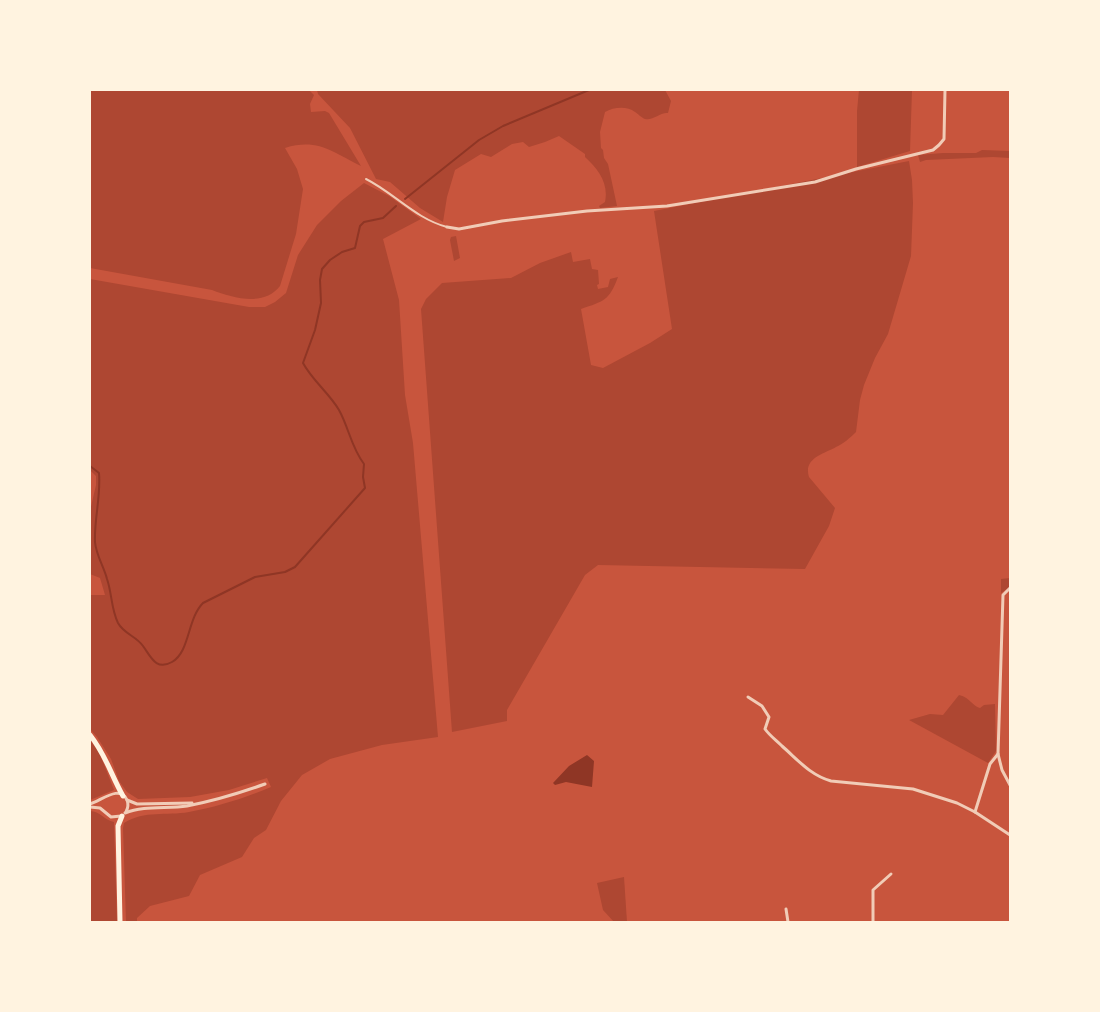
<svg xmlns="http://www.w3.org/2000/svg" width="1100" height="1012" viewBox="0 0 1100 1012" font-family="'DejaVu Sans',sans-serif">
  <style>
    .green { fill: #ae4732 }
    .water { fill: #8f3625 }
    .lines { fill: none; stroke-linecap: round; stroke-linejoin: round }
    .stream { stroke: #8f3625; stroke-width: 2 }
    .service { stroke: #f1ccb7; stroke-width: 2 }
    .minor { stroke: #f1ccb7; stroke-width: 3 }
    .trunk { stroke: #fff3e0; stroke-width: 5 }
  </style>
  <rect width="100%" height="100%" fill="#c8553d"/>
  <!-- green -->
  <g class="green">
    <path d="M 90,90 L 309,90 L 314,95 L 310,104 L 311,112 L 325,111 L 329,113 L 361,166 C 332,152 318,138 285,148 L 297,169 L 303,189 L 296,234 L 280,286 C 264,307 233,298 212,290 L 90,268 Z"/>
    <path d="M 317,90 L 665,90 L 671,101 L 668,113 C 660,112 653,121 645,119 C 642,118 638,114 635,112 C 627,106 614,107 605,112 L 600,132 L 601,148 L 603,150 L 604,158 L 608,164 L 617,206 L 600,208 L 599,206 L 605,202 C 609,183 598,169 585,157 L 585,154 L 559,136 L 545,142 L 529,147 L 523,142 L 512,144 L 491,157 L 481,154 L 455,170 L 447,197 L 443,222 L 420,208 L 390,182 L 376,179 L 350,128 L 318,94 Z"/>
    <polygon points="859,90 912,90 910,151 857,167 857,111"/>
    <polygon points="982,150 1010,151 1010,158 993,157 926,160 920,162 918,155 943,153 976,153"/>
    <path d="M 909,161 L 912,180 L 913,203 L 911,256 L 888,334 L 875,358 L 864,385 L 860,400 L 856,432 C 850,438 843,444 836,447 C 824,454 803,458 809,477 L 835,508 L 829,526 L 805,569 L 598,565 L 585,575 L 507,710 L 507,721 L 452,732 L 421,309 L 426,299 L 442,283 L 511,278 L 540,263 L 571,252 L 573,262 L 590,259 L 592,269 L 598,270 L 599,284 L 597,285 L 598,289 L 608,287 L 610,279 L 618,277 C 609,301 604,301 581,309 L 591,365 L 603,368 L 650,343 L 672,329 L 654,211 Z"/>
    <path d="M 364,183 L 389,196 L 421,219 L 383,239 L 399,300 L 405,395 L 413,443 L 438,737 L 382,745 L 330,759 L 302,775 L 281,801 L 266,830 L 254,838 L 242,857 L 200,875 L 189,896 L 150,906 L 137,918 L 137,922 L 126,922 L 123,828 L 124,823 C 145,810 166,816 189,812 C 216,807 245,798 271,787 L 267,778 L 229,790 L 190,797 L 138,799 L 127,792 L 119,781 L 111,759 L 97,737 L 90,729 L 90,595 L 105,595 L 100,578 L 90,574 L 90,511 L 96,485 L 96,476 L 90,470 L 90,279 L 249,307 L 265,307 L 275,302 L 286,293 L 298,255 L 317,225 L 341,201 Z"/>
    <polygon points="456,236 460,258 454,261 450,240 451,237"/>
    <polygon points="1010,578 1010,587 1001,593 1001,579"/>
    <path d="M 959,695 C 971,698 972,706 980,708 L 984,705 L 995,704 L 996,751 L 988,763 L 909,720 L 930,714 L 943,715 Z"/>
    <polygon points="90,740 100,754 114,790 90,800"/>
    <path d="M 90,811 C 100,811 104,820 114,822 L 117,922 L 90,922 Z"/>
    <polygon points="624,877 627,922 614,922 603,910 597,883"/>
  </g>
  <!-- water -->
  <polygon class="water" points="587,755 594,761 592,787 566,782 555,785 553,783 569,766"/>
  <g class="lines">
    <!-- stream -->
    <g class="stream">
      <polyline points="405,199 479,140 503,126 589,90"/>
      <path d="M 90,466 L 99,473 C 101,497 94,519 95,542 C 96,555 104,567 107,579 C 112,593 111,609 118,623 C 124,634 136,636 143,646 C 151,657 156,671 172,662 C 190,652 187,619 203,603 L 255,577 L 285,572 L 295,567 L 365,488 L 363,477 L 364,464 C 351,447 349,428 339,410 C 329,393 312,380 303,363 L 315,330 L 321,303 L 320,280 L 322,269 L 330,260 L 342,252 L 355,248 L 360,226 L 364,222 L 383,218 L 396,206"/>
    </g>
    <!-- service -->
    <path class="service" d="M 366,179 C 394,193 416,219 447,227"/>
    <!-- minor -->
    <g class="minor">
      <polyline points="447,227 459,229 502,221 587,211 667,206 815,182 856,169 933,150 939,145 944,139 945,90"/>
      <polyline points="1010,588 1003,595 998,754 1002,770 1010,785"/>
      <path d="M 748,697 L 762,706 L 769,717 L 765,729 C 770,736 776,740 782,746 C 798,760 810,775 831,781 L 913,789 L 957,803 L 975,812 L 1010,835"/>
      <polyline points="127,800 137,804 192,803"/>
      <path d="M 90,804 C 101,801 120,784 127,800 C 129,805 128,808 126,812"/>
      <polyline points="90,807 100,808 111,817 121,816"/>
      <polyline points="975,812 990,764 998,754"/>
      <path d="M 125,813 C 144,805 167,809 187,806 C 213,801 240,793 265,784"/>
      <polyline points="786,909 788,922"/>
      <polyline points="873,922 873,890 891,874"/>
    </g>
    <!-- trunk -->
    <g class="trunk">
      <path d="M 90,735 C 106,755 111,775 123,796"/>
      <polyline points="120,922 118,826 122,816"/>
    </g>
  </g>
  <!-- border -->
  <rect width="1100" height="1012" fill="none" stroke="#fff3e0" stroke-width="182"/>
</svg>
